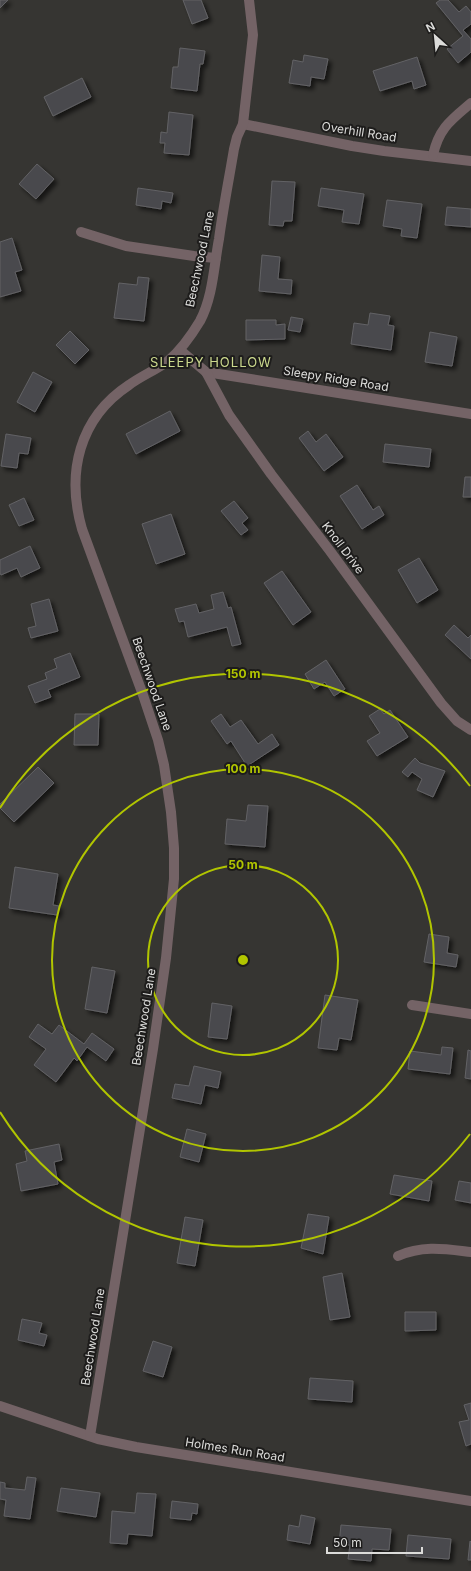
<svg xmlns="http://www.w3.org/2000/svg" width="471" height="1571" viewBox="0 0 471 1571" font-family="Inter,sans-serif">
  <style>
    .building { fill: #4a494d; stroke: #626265; filter: url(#shadow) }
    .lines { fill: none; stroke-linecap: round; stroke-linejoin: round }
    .minor { stroke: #746366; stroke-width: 10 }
    .ring { fill: none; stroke: #b1c500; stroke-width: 2 }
    .labels { text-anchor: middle; stroke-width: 4; stroke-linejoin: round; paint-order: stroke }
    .street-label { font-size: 12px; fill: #dcdcda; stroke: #1d1c1b }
    .neighbourhood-label { font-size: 13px; letter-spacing: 1px; fill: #ccda8e; stroke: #1d1c1b }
    .centre { fill: #b1c500; stroke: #1d1c1b; stroke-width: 2 }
    .ring-label { font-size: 12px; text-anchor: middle; font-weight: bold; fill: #b1c500; stroke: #1d1c1b; stroke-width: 4; stroke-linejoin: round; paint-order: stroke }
  </style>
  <defs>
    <filter id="shadow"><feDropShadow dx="3.5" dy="3.5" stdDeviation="2" flood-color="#0009"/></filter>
  </defs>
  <rect width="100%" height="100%" fill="#363532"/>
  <!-- building -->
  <g class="building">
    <polygon points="0,0 8,0 0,8"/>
    <polygon points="183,0 201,0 208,18 192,24"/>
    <polygon points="440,0 448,0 459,12 466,6 471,12 471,24 463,30 471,39 471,52 458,63 447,49 463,36 436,3"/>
    <polygon points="180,48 205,51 203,64 200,64 197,91 171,88 173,67 178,67"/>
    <polygon points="304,55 328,59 324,79 311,77 310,86 289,83 293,60 303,62"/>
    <polygon points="417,57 426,85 414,89 412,81 380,91 373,71"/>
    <polygon points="82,78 91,97 53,116 44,97"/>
    <polygon points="169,112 193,115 189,155 164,153 165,143 160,143 161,132 167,133"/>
    <polygon points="37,164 54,179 36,199 19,184"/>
    <polygon points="272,181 295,182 292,221 284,221 283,226 269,225"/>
    <polygon points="138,188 173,193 171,203 162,201 161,209 136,205"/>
    <polygon points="321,188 364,194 359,224 342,222 344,210 318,206"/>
    <polygon points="387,200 422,204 417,238 401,236 402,229 383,226"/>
    <polygon points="447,207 471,209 471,227 445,225"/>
    <polygon points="12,238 22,270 15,272 21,291 0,297 0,242"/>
    <polygon points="262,255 280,257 278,279 292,280 291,294 259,291"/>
    <polygon points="138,277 149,278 144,321 114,318 119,283 137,285"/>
    <polygon points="370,313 390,316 388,325 394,326 391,350 351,344 354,323 368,325"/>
    <polygon points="291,317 303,319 300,332 288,330"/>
    <polygon points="246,320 276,320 276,325 285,324 285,339 246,340"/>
    <polygon points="70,331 89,350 75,364 56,345"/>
    <polygon points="430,332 457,337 452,366 425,362"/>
    <polygon points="33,372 52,382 35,412 17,402"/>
    <polygon points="170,411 180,431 136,454 126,434"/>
    <polygon points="308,431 316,442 326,434 343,457 324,471 299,438"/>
    <polygon points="6,434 31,438 28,454 19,453 17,468 1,466"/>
    <polygon points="385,444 431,449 429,467 383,462"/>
    <polygon points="465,477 471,477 471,497 463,497"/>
    <polygon points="357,485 373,510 379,506 384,515 362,529 340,496"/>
    <polygon points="24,498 34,520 19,526 9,505"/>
    <polygon points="234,501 248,518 242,523 248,530 241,535 221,511"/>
    <polygon points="171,514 185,554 156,564 142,524"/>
    <polygon points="30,546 40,568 21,577 17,568 1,575 0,573 0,560"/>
    <polygon points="419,558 438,590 417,603 398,570"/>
    <polygon points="282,571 311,612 293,625 264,583"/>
    <polygon points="223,592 228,608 231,607 241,644 232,646 227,627 188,637 184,621 179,622 175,609 196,604 199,613 214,609 211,595"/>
    <polygon points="49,599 58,631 31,638 28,628 36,626 31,604"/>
    <polygon points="454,625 468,638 471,635 471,659 445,635"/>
    <polygon points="70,653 80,677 48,690 51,697 35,703 28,686 47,679 45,673 57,668 54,659"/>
    <polygon points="326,660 345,689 334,696 325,682 314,689 305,674"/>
    <polygon points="380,709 384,714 390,710 408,737 377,756 367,741 380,733 369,716"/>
    <polygon points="75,714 99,714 98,745 74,745"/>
    <polygon points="221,714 230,727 241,720 258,744 272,734 279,745 247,766 231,741 227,744 211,721"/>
    <polygon points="415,758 420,763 445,771 433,797 417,790 422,779 412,772 408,777 402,772"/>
    <polygon points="38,767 54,783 14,822 0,808 0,804"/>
    <polygon points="248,805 268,806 265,847 225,844 227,819 246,821"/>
    <polygon points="15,867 58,874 53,905 59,906 57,915 9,908"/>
    <polygon points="429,934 449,937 447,953 458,955 456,967 424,962"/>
    <polygon points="92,967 115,971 107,1013 85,1009"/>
    <polygon points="325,995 358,1000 351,1040 339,1038 337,1050 318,1048"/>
    <polygon points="212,1003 232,1006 227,1039 208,1037"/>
    <polygon points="38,1024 52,1034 59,1025 84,1044 92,1033 114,1049 106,1061 87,1047 77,1061 74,1058 56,1082 34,1065 46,1049 29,1037"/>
    <polygon points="442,1047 453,1048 450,1074 408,1069 410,1051 441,1055"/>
    <polygon points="468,1050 471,1051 471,1079 465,1078"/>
    <polygon points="194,1066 221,1072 218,1088 205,1085 201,1104 172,1098 175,1084 189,1086"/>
    <polygon points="187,1129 206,1134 199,1162 180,1157"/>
    <polygon points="59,1144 62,1160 54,1162 58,1184 21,1191 16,1164 27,1161 25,1151"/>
    <polygon points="394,1175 432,1181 429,1201 390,1194"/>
    <polygon points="459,1181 471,1183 471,1203 455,1200"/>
    <polygon points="308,1214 329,1217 323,1254 301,1248"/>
    <polygon points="185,1217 203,1220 195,1266 177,1263"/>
    <polygon points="342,1273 350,1317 330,1320 323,1277"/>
    <polygon points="405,1312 436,1312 436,1330 405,1331"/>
    <polygon points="22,1319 42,1323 39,1333 47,1335 44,1346 18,1340"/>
    <polygon points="153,1341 172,1347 163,1377 143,1371"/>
    <polygon points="310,1378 353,1381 352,1402 308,1399"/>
    <polygon points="471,1403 471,1444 466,1446 459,1422 469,1420 464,1405"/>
    <polygon points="27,1477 36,1478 30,1519 4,1516 6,1500 0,1499 0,1482 5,1483 5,1488 25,1490"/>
    <polygon points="61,1488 100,1493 96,1517 57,1511"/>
    <polygon points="137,1493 156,1494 152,1536 128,1534 127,1544 110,1543 112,1511 135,1513"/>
    <polygon points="172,1501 198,1504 197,1514 192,1513 191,1520 170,1518"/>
    <polygon points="301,1515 315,1518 310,1544 287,1540 289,1525 299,1527"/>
    <polygon points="341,1525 391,1529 389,1550 372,1549 371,1561 348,1559 350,1545 339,1544"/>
    <polygon points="408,1535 451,1539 449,1559 406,1556"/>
    <polygon points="470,1541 471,1542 471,1560 468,1560"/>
  </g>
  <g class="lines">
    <!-- minor -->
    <g class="minor">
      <polyline points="243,124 352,146 384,151 471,161"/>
      <path d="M 433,155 C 439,128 451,120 471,103"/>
      <polyline points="81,232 126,246 194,256 216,258"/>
      <polyline points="180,350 206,372 471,414"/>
      <polyline points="206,372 229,415 271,474 330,551 441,703 457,721 471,730"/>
      <polyline points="412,1005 471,1014"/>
      <path d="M 398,1256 C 423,1245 445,1249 471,1252"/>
      <polyline points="0,1406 98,1439 136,1447 471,1501"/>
      <path d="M 90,1436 L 153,1049 L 166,958 L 174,879 L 174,848 L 171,812 L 164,765 L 158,740 L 143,695 L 82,529 C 66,473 79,418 129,385 C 141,376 156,370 168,361 C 181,350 191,336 200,321 C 213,297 214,265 219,239 C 223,209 229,179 234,149 L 237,137 L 243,124 L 253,35 L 249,0"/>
    </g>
  </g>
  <!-- distance rings -->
  <g class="ring">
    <circle cx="243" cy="960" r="95"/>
    <circle cx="243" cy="960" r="191"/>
    <path d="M470 1134A286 286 0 0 1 0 1112M0 808A286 286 0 0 1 470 786"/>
  </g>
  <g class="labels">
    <!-- street labels -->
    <g class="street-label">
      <text transform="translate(359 132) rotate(9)" y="4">Overhill Road</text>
      <text transform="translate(200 259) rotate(-78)" y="4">Beechwood Lane</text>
      <text transform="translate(336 379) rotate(9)" y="4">Sleepy Ridge Road</text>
      <text transform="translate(343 548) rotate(53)" y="4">Knoll Drive</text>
      <text transform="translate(152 684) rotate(71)" y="4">Beechwood Lane</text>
      <text transform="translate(144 1017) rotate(-81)" y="4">Beechwood Lane</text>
      <text transform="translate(93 1337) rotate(-81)" y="4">Beechwood Lane</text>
      <text transform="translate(235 1450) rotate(9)" y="4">Holmes Run Road</text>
    </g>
    <!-- neighbourhood labels -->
    <g class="neighbourhood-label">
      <text x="211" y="367">SLEEPY HOLLOW</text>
    </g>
  </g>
  <circle cx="243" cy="960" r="6" class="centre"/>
  <g class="ring-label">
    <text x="243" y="678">150 m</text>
    <text x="243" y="773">100 m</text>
    <text x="243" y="869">50 m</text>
  </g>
  <!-- north arrow -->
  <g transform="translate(435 36) rotate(333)" stroke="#1d1c1b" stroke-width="3" paint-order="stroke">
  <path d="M0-3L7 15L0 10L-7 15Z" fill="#dcdcda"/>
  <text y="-6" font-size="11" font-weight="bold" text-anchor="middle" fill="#dcdcda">N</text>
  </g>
  <!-- scale -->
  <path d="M327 1547v6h95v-6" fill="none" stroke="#dcdcda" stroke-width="2"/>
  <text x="333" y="1547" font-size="12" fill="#dcdcda" stroke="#1d1c1b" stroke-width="3" paint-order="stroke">50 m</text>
</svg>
